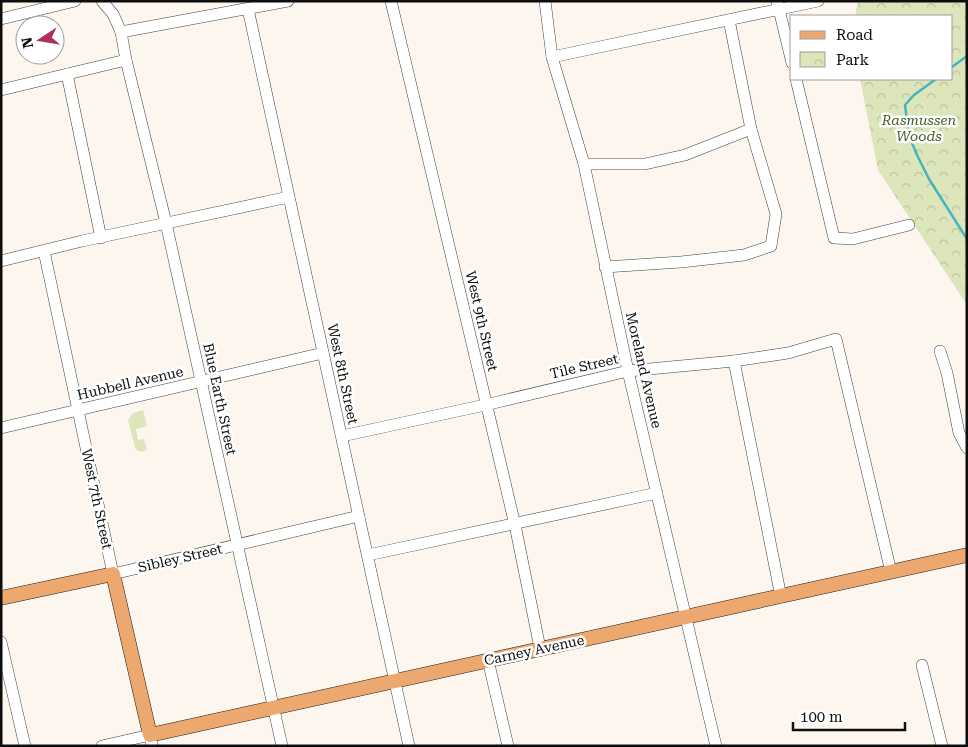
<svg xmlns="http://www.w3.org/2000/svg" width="968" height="747" viewBox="0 0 968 747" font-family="'Roboto Serif',serif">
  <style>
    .grass { fill: #dde5ba }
    .park { fill: url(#park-crowns) }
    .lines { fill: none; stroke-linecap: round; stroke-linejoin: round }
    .stream { stroke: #44b4c1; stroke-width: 2.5 }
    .minor-casing { stroke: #404040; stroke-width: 12 }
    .major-casing { stroke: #1e1e1e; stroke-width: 15 }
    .minor { stroke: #fff; stroke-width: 11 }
    .major { stroke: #eca86f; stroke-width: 14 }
    .labels { text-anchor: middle; stroke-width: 5; stroke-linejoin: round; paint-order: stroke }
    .park-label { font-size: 14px; font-style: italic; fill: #415e23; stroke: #fff }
    .street-label { font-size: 14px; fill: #0d0d0d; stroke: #fff }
  </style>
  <defs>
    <pattern id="park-crowns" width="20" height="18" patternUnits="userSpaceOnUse" patternTransform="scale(1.25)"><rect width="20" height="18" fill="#dde5ba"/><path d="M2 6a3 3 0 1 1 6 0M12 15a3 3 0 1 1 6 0" fill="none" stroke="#bcc39f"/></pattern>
  </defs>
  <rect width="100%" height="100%" fill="#fdf6ee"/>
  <!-- grass -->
  <polygon class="grass" points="143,410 147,426 136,429 138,440 144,439 147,450 141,452 137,450 135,447 128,420 133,413"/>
  <!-- park -->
  <polygon class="park" points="858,1 967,1 967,305 878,170 860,79 952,79 952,16 855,16"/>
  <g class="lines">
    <!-- stream -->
    <g class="stream">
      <polyline points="952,67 967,56"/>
      <polyline points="936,79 914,95 905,105 909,136 918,157 929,179 967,239"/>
    </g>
    <!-- minor casing -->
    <g class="minor-casing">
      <g id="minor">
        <polyline points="102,1 113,14 121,32 126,60 166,223 282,746"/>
        <polyline points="391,1 515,525 540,648"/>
        <polyline points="545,1 552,57 584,164 628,371 716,746"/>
        <polyline points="777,1 792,63"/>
        <polyline points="248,9 409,746"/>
        <polyline points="1,19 75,1"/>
        <polyline points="121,32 288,1"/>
        <polyline points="552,57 818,1"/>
        <polyline points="67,74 101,238"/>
        <polyline points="796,79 834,238 853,239 909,225"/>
        <polyline points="1,90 126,60"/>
        <polyline points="584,164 645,164 685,155 751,129"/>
        <polyline points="44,251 113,574 359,516"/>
        <polyline points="1,261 82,241 289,197"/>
        <polyline points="605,267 681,262 744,255 771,246 776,214 751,129 729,20"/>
        <polyline points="940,351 947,373 959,433 967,448"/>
        <polyline points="734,361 781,597"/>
        <polyline points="1,428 323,353"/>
        <polyline points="342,436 485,405 628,371 734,361 788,353 836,339 891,572"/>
        <polyline points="368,555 657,493"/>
        <polyline points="1,642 25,746"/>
        <polyline points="488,660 508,746"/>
        <polyline points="922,665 942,746"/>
        <polyline points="102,746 150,735 152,746"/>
      </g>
    </g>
    <!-- major casing -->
    <g class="major-casing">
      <polyline id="major" points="1,598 113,574 150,735 967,555"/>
    </g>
    <!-- minor -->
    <use href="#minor" class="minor"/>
    <!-- major -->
    <use href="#major" class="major"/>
  </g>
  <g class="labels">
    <!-- park labels -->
    <g class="park-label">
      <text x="919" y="125">Rasmussen<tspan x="919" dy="16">Woods</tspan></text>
    </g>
    <!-- street labels -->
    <g class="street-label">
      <text transform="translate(482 321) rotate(77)" y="5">West 9th Street</text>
      <text transform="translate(584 366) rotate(-13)" y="5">Tile Street</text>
      <text transform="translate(644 370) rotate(77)" y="5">Moreland Avenue</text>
      <text transform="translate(343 374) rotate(78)" y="5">West 8th Street</text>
      <text transform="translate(130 383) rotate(-13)" y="5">Hubbell Avenue</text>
      <text transform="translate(220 399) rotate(78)" y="5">Blue Earth Street</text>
      <text transform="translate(97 499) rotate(78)" y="5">West 7th Street</text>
      <text transform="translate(180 558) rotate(-13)" y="5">Sibley Street</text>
      <text transform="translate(534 650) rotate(-12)" y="5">Carney Avenue</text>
    </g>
  </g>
  <!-- border -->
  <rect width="968" height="747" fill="none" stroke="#0d0d0d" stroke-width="5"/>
  <!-- legend -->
  <rect x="790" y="15" width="162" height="65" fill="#ffffff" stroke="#9e9e9e"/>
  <rect x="800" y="31" width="25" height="8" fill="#eca86f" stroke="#9e9e9e"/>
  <text x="836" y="40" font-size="15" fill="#0d0d0d">Road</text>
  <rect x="800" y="52" width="25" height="15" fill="url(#park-crowns)" stroke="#9e9e9e"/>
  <text x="836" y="65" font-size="15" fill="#0d0d0d">Park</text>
  <!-- north arrow -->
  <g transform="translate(40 40) rotate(258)"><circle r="24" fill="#ffffff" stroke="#9e9e9e"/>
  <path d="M0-4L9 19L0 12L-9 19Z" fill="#b0315d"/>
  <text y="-8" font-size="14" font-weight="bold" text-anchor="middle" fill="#0d0d0d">N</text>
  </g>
  <!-- scale -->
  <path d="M793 722v8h112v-8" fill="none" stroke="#0d0d0d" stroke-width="2.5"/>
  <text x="800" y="722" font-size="15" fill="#0d0d0d" stroke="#ffffff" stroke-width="4" paint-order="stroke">100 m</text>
</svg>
